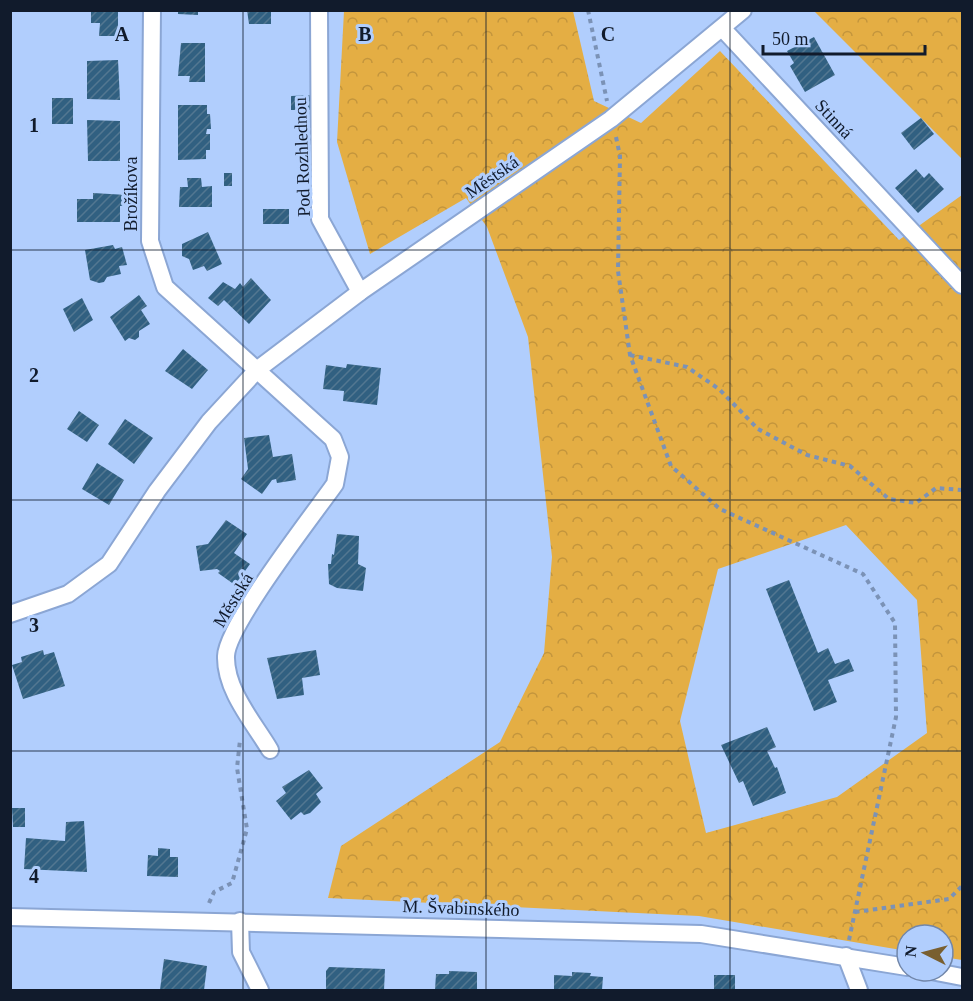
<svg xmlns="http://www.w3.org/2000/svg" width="973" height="1001" viewBox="0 0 973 1001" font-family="'Times New Roman',serif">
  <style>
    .forest { fill: url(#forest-crowns); fill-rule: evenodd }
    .building { fill: url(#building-hatch) }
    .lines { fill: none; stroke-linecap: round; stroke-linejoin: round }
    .street-casing { stroke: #8ba6d4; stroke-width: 20 }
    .path { stroke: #7b92b6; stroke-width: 4; stroke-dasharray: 4.5 4.5; stroke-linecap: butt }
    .street { stroke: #fff; stroke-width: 16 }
    .grid { fill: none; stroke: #111b2c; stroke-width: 1.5; stroke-opacity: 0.55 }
    .labels { text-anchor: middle; stroke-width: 6; stroke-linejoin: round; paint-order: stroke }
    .street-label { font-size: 18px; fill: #111b2c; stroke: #b1cefd }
    .grid-label { font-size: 20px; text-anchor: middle; font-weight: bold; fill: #111b2c; stroke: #b1cefd; stroke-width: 6; stroke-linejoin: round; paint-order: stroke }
  </style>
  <defs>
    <pattern id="forest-crowns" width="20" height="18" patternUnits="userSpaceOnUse" patternTransform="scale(1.5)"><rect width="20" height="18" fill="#e4ae44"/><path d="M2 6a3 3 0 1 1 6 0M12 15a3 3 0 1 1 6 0" fill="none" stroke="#c3953c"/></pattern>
    <pattern id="building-hatch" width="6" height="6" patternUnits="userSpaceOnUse" patternTransform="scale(1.5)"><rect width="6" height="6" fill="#316081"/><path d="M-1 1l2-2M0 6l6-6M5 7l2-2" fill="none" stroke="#537791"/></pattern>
  </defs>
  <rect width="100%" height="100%" fill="#b1cefd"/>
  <!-- forest -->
  <g class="forest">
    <path d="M 344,11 L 573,11 L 594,101 L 641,123 L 720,51 L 899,240 L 962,195 L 962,960 L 943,957 L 943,935 L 907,935 L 907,951 L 699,916 L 328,898 L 341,846 L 500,742 L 544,653 L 552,557 L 528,337 L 487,227 L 466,198 L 370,254 L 337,142 ZM 846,525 L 917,600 L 927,733 L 837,797 L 706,833 L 680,721 L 718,569 Z"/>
    <polygon points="814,11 962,11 962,159"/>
  </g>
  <!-- building -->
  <g class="building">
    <polygon points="91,10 118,10 118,36 99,36 100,23 91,23"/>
    <polygon points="178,10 198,10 198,15 178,14"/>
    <polygon points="247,10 271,10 271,24 249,24"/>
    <polygon points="814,37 835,75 805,92 790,66 794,63 787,51"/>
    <polygon points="181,43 205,43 205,82 189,82 190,76 178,76"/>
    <polygon points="118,60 120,100 87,99 87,61"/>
    <polygon points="312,95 313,110 291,110 291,96"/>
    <rect x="52" y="98" width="21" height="26"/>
    <polygon points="178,105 207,105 207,114 210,114 211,129 207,129 206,134 210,134 210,150 206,150 206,159 178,160"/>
    <polygon points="921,118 934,134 914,150 901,133"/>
    <polygon points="87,120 120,121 120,161 88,161"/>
    <polygon points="916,169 924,178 929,173 944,189 918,213 895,188"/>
    <rect x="224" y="173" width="8" height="13"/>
    <polygon points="187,178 201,178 202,187 212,186 212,207 179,207 180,187 188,187"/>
    <polygon points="93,193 127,195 127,206 120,206 120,222 77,222 77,199 93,199"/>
    <rect x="263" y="209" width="26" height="15"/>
    <polygon points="208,232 222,264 207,271 204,266 193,270 189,259 182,256 182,244"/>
    <polygon points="113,245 115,249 122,247 127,265 119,266 121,274 107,277 104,282 99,283 90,280 85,250"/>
    <polygon points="251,278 271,300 249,324 224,300 218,306 208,298 223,282 235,289 240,283 243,287"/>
    <polygon points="139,295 147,306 141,310 150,324 139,331 139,337 135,340 129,338 125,341 110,317"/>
    <polygon points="82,298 93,320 74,332 63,309"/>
    <polygon points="183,349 208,370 192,389 165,371"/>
    <polygon points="347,364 381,368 377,405 343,401 344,391 323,389 326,365 346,368"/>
    <polygon points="79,411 99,425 87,442 67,429"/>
    <polygon points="125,419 153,438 134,464 108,444"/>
    <polygon points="269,435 273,457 292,454 296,480 277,483 276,479 272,480 262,494 241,479 248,469 244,438"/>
    <polygon points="97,463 124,480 109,505 82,489"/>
    <polygon points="226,520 247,534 234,553 250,564 235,585 218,573 220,571 217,569 200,571 196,546 208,544"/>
    <polygon points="337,534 359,536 358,564 366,568 363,591 337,588 329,584 328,564 331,564 332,554 334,555"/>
    <polygon points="789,580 818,653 828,648 835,664 849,659 854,671 828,680 837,702 814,711 766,589"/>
    <polygon points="43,650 44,655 54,652 65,686 23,699 12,665 22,662 21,657"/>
    <polygon points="316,650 320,675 302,678 304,695 277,699 267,658"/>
    <polygon points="767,727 776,747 767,751 775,768 777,767 786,793 753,806 743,781 739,783 721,745"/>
    <polygon points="309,770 323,788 316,794 321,802 310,813 304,815 301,812 291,820 276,801 286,793 282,787"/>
    <polygon points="12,808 25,808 25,827 13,827"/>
    <polygon points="84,821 87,872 24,869 26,838 65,841 66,822"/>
    <polygon points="158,848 170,849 170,857 178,857 178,877 147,876 148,855 158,856"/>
    <polygon points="164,959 207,966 204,990 160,990"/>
    <polygon points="329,967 385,969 384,990 326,990 326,971"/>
    <polygon points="449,971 477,972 477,990 435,990 436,974 449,974"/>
    <polygon points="572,972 591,973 590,976 603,977 602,990 554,990 554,975 572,976"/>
    <rect x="714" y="975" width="21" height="15"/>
  </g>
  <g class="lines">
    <!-- street casing -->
    <g class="street-casing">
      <g id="street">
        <path d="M 152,10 L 150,241 L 165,287 L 333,439 L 340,457 L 335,484 C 313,515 227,625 226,656 C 225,690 254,723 270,750"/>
        <polyline points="319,10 320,219 360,292"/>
        <polyline points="723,29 962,285"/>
        <polyline points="10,614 68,594 109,564 157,491 209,422 258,369 360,292 611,119 743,10"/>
        <polyline points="10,917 701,934 907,967"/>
        <polyline points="240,921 241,952 260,990"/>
        <polyline points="846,956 859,990"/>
        <polyline points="931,971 962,977"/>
      </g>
    </g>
    <!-- path -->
    <g class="path">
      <polyline points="588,10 607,101"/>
      <polyline points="616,137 620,156 618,271 630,355 671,466 720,509 863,574 895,623 896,717 849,940"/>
      <polyline points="630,355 687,367 719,389 758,429 807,455 850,466 889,499 916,503 936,488 962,490"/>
      <polyline points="209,903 214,892 232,883 247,829 237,768 240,740"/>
      <polyline points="855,912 949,899 962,886"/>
    </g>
    <!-- street -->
    <use href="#street" class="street"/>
  </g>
  <!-- grid -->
  <path class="grid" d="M 243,10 L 243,990M 486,10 L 486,990M 730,10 L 730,990M 10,250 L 962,250M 10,500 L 962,500M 10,751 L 962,751"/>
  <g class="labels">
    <!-- street labels -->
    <g class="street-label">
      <text transform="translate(834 119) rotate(47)" y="6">Stinná</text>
      <text transform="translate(302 157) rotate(-92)" y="6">Pod Rozhlednou</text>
      <text transform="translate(492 177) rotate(-35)" y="6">Městská</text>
      <text transform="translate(131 194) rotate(-90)" y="6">Brožíkova</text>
      <text transform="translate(233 600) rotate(-59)" y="6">Městská</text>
      <text transform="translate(461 908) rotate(2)" y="6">M. Švabinského</text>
    </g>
  </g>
  <g class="grid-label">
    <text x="122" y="41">A</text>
    <text x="365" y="41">B</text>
    <text x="608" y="41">C</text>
    <text x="34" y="132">1</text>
    <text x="34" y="382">2</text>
    <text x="34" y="632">3</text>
    <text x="34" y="883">4</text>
  </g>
  <!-- border -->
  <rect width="973" height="1001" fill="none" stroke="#111b2c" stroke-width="24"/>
  <!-- north arrow -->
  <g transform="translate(925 953) rotate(276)"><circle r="28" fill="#b1cefd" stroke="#7186a9" stroke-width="1.5"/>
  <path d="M0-4.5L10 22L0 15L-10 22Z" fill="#795f30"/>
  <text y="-9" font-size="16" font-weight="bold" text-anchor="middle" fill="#111b2c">N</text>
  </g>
  <!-- scale -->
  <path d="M763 45v9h162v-9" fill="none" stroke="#111b2c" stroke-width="3"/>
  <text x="772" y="45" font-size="18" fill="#111b2c" stroke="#b1cefd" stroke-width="4.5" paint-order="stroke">50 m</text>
</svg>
